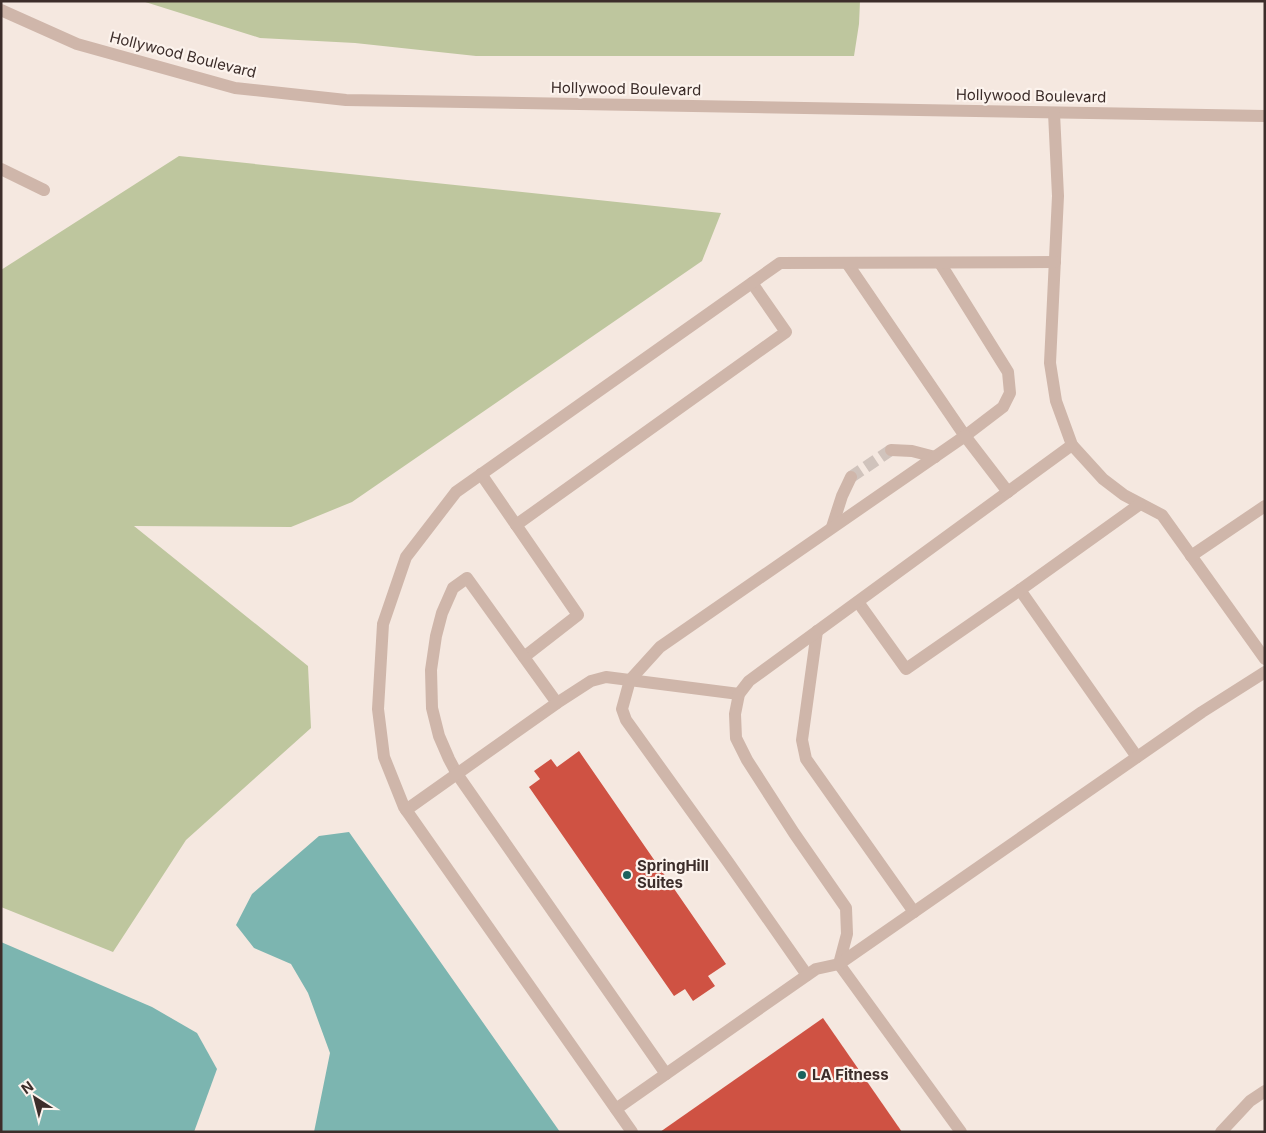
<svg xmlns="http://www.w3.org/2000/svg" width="1266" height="1133" viewBox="0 0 1266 1133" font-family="Inter,sans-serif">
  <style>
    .green { fill: #bec69e }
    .water { fill: #7cb5b0 }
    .building { fill: #cf5243 }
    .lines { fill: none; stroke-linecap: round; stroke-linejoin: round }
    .minor-tunnel { stroke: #d0c3bc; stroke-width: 12; stroke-dasharray: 12 6; stroke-linecap: butt }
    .minor { stroke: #cfb6aa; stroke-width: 12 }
    .poi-dot { fill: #1b625d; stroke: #fcf3ed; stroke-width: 2 }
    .labels { text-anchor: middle; stroke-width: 4.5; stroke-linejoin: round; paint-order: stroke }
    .street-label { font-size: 15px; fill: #3c2d2a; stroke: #fcf3ed }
    .poi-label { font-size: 15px; font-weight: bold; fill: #3c2d2a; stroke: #fcf3ed; text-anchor: start }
  </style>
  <rect width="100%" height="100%" fill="#f5e8e0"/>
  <!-- green -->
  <g class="green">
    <polygon points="142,1 860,1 859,24 854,56 476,56 355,43 260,38"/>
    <polygon points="179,156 721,213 702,261 352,502 291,527 134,526 308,666 311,728 186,840 113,952 1,907 1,270"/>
  </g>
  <!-- water -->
  <g class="water">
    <polygon points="349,832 560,1132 314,1132 330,1053 308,993 291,964 254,948 236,925 252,894 319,836"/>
    <polygon points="1,942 152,1007 197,1033 217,1069 194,1132 1,1132"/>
  </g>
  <!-- building -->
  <g class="building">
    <polygon points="579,751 726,964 708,976 715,986 693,1001 685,989 674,996 529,787 540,779 534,771 551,759 557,767"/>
    <polygon points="823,1018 902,1132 660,1132"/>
  </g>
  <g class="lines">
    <!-- minor-tunnel -->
    <polyline class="minor-tunnel" points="851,477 891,450"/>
    <!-- minor -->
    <g class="minor">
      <polyline points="1,10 77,44 235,88 346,100 1265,116"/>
      <polyline points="1,169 44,190"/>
      <polyline points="847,263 965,436 1003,407 1010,393 1008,372 940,263"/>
      <polyline points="1072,445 1103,479 1124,495 1162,515 1265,659"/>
      <polyline points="891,450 912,451 935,457"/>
      <polyline points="481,474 578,615 524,657"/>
      <polyline points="516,525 786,332 752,283"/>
      <polyline points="832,527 842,496 851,477"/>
      <polyline points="1191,556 1265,506"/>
      <polyline points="1020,590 1137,757"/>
      <polyline points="858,602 906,669 1020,590 1140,504"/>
      <polyline points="817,631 802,740 806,759 914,912"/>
      <polyline points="557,703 467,578 453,588 442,613 436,636 431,670 432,708 439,736 449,759 457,774 666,1074"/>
      <polyline points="406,810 557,703 591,681 606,677 739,694"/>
      <polyline points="839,964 847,934 846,908 794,833 747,760 736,738 735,714 739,694 749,681 1072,445 1056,401 1050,363 1058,196 1054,113"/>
      <polyline points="839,964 961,1132"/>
      <polyline points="807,975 728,862 626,720 622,709 630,680 660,647 965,436 1008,492"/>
      <polyline points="616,1109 816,969 839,964 1202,712 1265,672"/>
      <polyline points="632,1132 404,807 384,757 378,709 383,624 406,557 456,492 780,263 1055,262"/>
      <polyline points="1221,1132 1250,1101 1265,1091"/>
    </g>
  </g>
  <!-- markers -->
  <g class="poi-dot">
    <circle cx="627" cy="875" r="5"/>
    <circle cx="802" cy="1075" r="5"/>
  </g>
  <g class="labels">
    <!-- street labels -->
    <g class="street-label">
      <text transform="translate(183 55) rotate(14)" y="5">Hollywood Boulevard</text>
      <text transform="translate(626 89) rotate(1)" y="5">Hollywood Boulevard</text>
      <text transform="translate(1031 96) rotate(1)" y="5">Hollywood Boulevard</text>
    </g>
    <!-- poi labels -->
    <g class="poi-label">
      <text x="637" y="871">SpringHill<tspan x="637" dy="17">Suites</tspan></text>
      <text x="812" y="1080">LA Fitness</text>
    </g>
  </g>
  <!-- border -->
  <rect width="1266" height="1133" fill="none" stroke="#3c2d2a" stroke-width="5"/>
  <!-- north arrow -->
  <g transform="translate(35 1098) rotate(324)" stroke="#fcf3ed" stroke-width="4" paint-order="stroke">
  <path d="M0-4L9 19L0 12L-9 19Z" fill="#3c2d2a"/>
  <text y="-8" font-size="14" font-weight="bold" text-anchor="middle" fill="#3c2d2a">N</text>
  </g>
</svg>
